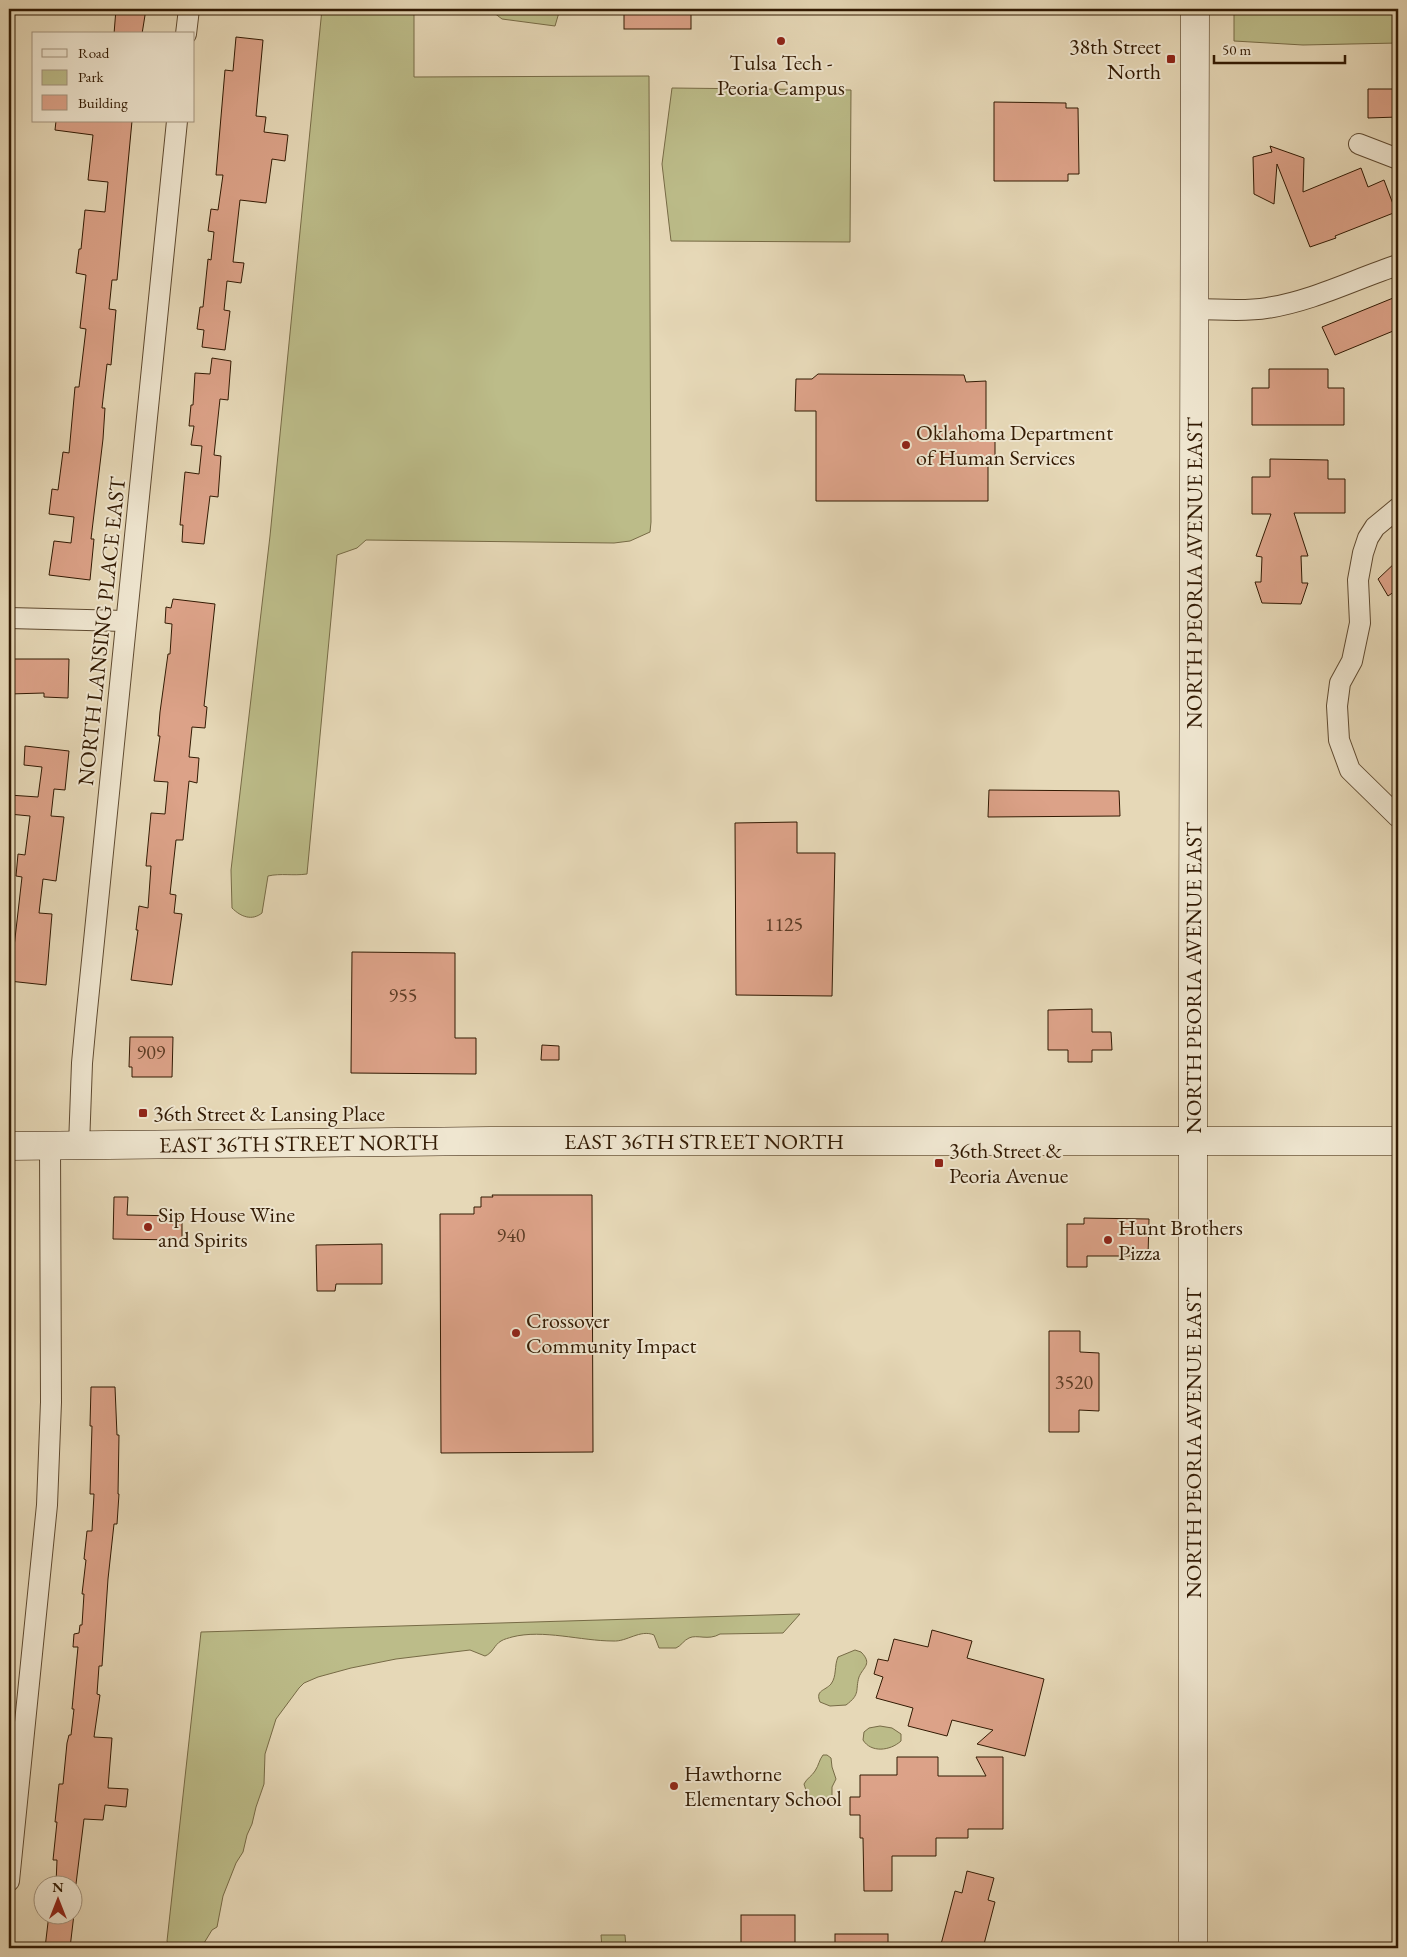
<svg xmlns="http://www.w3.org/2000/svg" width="1407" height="1957" viewBox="0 0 1407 1957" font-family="'EB Garamond',serif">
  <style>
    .green { fill: #bcbc89; stroke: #776b46 }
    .building { fill: #dca288; stroke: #321a03 }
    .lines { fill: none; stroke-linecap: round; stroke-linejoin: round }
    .street-casing { stroke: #5f4a30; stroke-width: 22 }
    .secondary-casing { stroke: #321a03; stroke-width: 29 }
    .street { stroke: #efe6d0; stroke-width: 20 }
    .secondary { stroke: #efe6d0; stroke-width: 28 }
    .poi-dot { fill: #8f2418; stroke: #efe6d0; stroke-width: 2 }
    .labels { text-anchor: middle; stroke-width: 4; stroke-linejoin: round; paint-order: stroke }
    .number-label { font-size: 20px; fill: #5c3c24 }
    .poi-label { font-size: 22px; fill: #321a03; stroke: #efe6d0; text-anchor: start }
    .street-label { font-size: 22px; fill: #321a03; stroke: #efe6d0 }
  </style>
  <rect width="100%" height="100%" fill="#e6d8b7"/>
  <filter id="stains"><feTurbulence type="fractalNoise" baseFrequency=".004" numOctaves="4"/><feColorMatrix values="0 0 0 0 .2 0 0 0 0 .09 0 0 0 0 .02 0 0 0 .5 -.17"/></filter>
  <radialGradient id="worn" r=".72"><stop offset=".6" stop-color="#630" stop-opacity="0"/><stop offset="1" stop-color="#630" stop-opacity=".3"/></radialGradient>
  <!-- green -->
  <g class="green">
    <path d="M 322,9 L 414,9 L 414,77 L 649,76 L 651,522 L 650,532 L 630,541 L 614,543 L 366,540 L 357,548 L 337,555 L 307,874 C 293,876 281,873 268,876 L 262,913 C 252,921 241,917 232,908 L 231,870 L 270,536 Z"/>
    <polygon points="489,9 560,9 555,26 502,19"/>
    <polygon points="1234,9 1398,9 1398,43 1303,45 1234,41"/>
    <polygon points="672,88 851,90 850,242 671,241 662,164"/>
    <path d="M 800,1614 L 783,1633 L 720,1634 C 708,1641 697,1634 689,1638 C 684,1640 681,1646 676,1648 L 659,1648 L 654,1635 C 640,1629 627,1642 613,1641 C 581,1641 543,1629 512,1637 C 509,1638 504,1639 501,1641 C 494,1645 493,1653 485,1656 L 470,1650 L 396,1659 L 351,1668 L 318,1677 L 304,1683 L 299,1688 L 276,1719 L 265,1754 L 264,1784 L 256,1807 L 252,1824 L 247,1835 L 243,1852 L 236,1863 L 223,1896 L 217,1927 L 212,1930 L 201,1948 L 170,1948 L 167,1941 L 201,1632 Z"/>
    <path d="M 855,1650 L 861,1652 C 873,1664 863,1667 859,1677 C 855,1690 861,1694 846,1705 L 830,1706 L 820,1702 C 815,1690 825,1691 831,1684 C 837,1676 834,1666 838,1657 Z"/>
    <path d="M 880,1726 L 892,1728 L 901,1734 L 901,1741 C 890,1751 871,1753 863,1740 L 864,1732 L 869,1728 Z"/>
    <path d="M 823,1755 L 827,1755 L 831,1758 L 832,1767 L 836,1779 L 832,1787 L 832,1798 C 820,1815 807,1796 804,1784 C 807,1778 812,1776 815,1771 C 819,1765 819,1760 823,1755 Z"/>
    <polygon points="601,1935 625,1935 626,1948 602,1948"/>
  </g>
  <!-- building -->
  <g class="building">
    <polygon points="116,9 146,9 142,34 114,34"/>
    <rect x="624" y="9" width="67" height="20"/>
    <polygon points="236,37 263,40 256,116 266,117 264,132 288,135 285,161 272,159 266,203 240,200 233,262 244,263 241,283 227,281 224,310 230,311 225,350 202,347 204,330 197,329 200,307 203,307 208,259 211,260 214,232 208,231 211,209 218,210 223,175 216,175 225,70 233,71"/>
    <polygon points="1368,89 1398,89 1398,117 1368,118"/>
    <polygon points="994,102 1066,103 1066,108 1078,108 1079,174 1068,174 1068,181 994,181"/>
    <polygon points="56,121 132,121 117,280 112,280 109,309 116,310 111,365 107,364 102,408 105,408 103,439 91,539 94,539 90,580 49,575 54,541 71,543 74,517 49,514 52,489 58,490 63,452 69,453 75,387 79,387 86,329 80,328 86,275 76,273 79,249 81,249 85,210 105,212 108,182 88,180 93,135 55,130"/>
    <polygon points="1270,146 1304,158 1303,192 1361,168 1368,187 1384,180 1396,212 1335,236 1336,238 1310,247 1277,164 1274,204 1254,194 1253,157 1272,152"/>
    <polygon points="1398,296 1398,329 1335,355 1322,327"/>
    <polygon points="212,358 231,361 228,400 220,399 214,455 221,456 218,497 210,496 204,544 182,542 183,525 180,525 185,472 199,474 202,446 191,445 194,426 189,426 191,405 193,405 195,373 210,374"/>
    <polygon points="1269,369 1328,369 1328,388 1344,388 1344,425 1252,425 1252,388 1269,388"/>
    <polygon points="818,374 964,375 966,382 986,381 986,433 995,433 995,457 988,457 988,501 816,501 816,411 795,411 796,379 812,379"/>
    <polygon points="1270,459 1328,460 1328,479 1345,479 1345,513 1294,513 1308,556 1301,556 1302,583 1308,583 1301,604 1262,603 1255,582 1261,582 1262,557 1256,556 1271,514 1252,514 1252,477 1270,477"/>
    <polygon points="1398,560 1398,589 1388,596 1378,579"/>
    <polygon points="173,599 215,604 204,706 207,707 205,728 192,727 189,757 199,758 197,783 189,781 183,840 176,840 170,894 176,895 174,913 182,914 172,985 131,980 138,930 136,930 139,906 148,908 151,866 146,866 151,813 165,814 168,782 154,781 160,736 158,736 160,712 168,654 170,654 172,624 165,623 166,607 171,608"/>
    <polygon points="9,659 69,659 68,698 44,697 44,693 9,694"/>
    <polygon points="25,746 69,751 65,790 54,789 51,816 64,817 56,881 43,879 39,913 52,914 46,985 9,981 9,956 13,956 22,877 16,876 18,854 25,855 30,816 9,814 9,795 38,797 42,767 24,765"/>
    <polygon points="989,790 1119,791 1120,816 988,817"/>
    <polygon points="797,822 797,853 835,853 832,996 736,995 735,823"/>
    <polygon points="352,952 455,953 455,1038 476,1038 476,1074 351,1073"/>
    <polygon points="1092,1009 1092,1032 1111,1032 1112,1050 1092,1050 1092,1062 1068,1062 1068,1050 1048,1050 1048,1010"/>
    <polygon points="130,1037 173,1037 172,1077 132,1077 132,1067 129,1067"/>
    <polygon points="542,1045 559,1046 559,1060 541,1060"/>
    <polygon points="492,1195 592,1195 593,1452 441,1453 440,1214 474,1214 474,1207 481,1207 481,1197 493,1197"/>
    <polygon points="114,1197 128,1197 127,1215 182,1216 182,1240 113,1239"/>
    <polygon points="1084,1218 1149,1219 1148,1256 1087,1256 1087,1267 1067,1267 1067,1224 1084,1224"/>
    <polygon points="382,1244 382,1284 336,1284 335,1291 317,1291 316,1245"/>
    <polygon points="1049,1331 1080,1331 1080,1352 1099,1353 1099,1411 1079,1410 1079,1432 1049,1432"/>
    <polygon points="91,1387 115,1387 117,1435 119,1435 118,1494 119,1494 117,1524 114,1524 108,1579 102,1666 99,1666 97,1694 100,1695 94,1737 112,1738 108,1788 128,1789 126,1807 105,1805 103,1820 84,1819 76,1884 56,1884 57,1860 53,1860 57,1822 55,1822 59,1784 63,1784 67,1743 69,1735 71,1735 74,1709 72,1709 78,1647 73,1647 74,1634 79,1633 80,1625 82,1625 84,1594 82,1594 86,1560 84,1559 87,1531 92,1531 94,1494 90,1494 92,1426 90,1426"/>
    <polygon points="932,1630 972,1641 967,1658 1044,1679 1025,1756 977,1744 993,1730 952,1720 947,1736 908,1726 913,1708 876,1698 883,1677 874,1674 878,1659 888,1661 894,1639 928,1647"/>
    <polygon points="897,1757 938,1757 938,1776 986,1776 976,1757 1003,1757 1003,1829 968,1829 968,1838 936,1838 936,1856 892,1856 892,1891 864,1891 863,1838 860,1838 860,1815 850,1815 850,1797 860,1797 860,1775 897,1775"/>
    <polygon points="967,1871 994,1878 988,1900 995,1902 983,1948 940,1948 955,1891 962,1893"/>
    <polygon points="49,1914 74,1914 70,1948 45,1948"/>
    <rect x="741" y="1915" width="54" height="33"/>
    <rect x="835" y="1934" width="53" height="14"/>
  </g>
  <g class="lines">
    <!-- street casing -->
    <g class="street-casing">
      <g id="street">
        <polyline points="186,34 189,9"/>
        <polyline points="1359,144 1398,159"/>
        <path d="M 1195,309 C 1218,309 1244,312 1267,308 C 1313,301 1355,279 1398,265"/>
        <polyline points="1398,508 1375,527 1368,538 1363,553 1358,580 1360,623 1352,661 1340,683 1337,706 1339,740 1350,770 1398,817"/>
        <polyline points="9,618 125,621"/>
        <polyline points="79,1146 82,1063 86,1020 177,121"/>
        <polyline points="9,1881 47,1505 51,1402 50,1146"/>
      </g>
    </g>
    <!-- secondary casing -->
    <g class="secondary-casing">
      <g id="secondary">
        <path id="s1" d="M 9,1146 L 490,1141 L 1398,1141"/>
        <path id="s2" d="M 1193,1948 L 1193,969 L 1195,9"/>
      </g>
    </g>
    <!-- street -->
    <use href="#street" class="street"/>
    <!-- secondary -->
    <use href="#secondary" class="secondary"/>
  </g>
  <!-- markers -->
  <g class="poi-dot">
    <circle cx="781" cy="41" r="5"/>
    <rect x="1166" y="54" width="10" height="10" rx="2.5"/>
    <circle cx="906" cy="445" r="5"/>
    <rect x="138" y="1108" width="10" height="10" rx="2.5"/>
    <rect x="934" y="1158" width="10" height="10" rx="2.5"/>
    <circle cx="148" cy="1227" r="5"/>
    <circle cx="1108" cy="1240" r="5"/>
    <circle cx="516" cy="1333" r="5"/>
    <circle cx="674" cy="1786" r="5"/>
  </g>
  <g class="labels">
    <!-- number labels -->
    <g class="number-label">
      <text x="784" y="931">1125</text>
      <text x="403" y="1002">955</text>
      <text x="151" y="1059">909</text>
      <text x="511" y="1242">940</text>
      <text x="1074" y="1389">3520</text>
    </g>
    <!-- poi labels -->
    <g class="poi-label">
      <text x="1161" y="54" text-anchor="end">38th Street<tspan x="1161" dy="25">North</tspan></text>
      <text x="781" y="70" text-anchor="middle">Tulsa Tech -<tspan x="781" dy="25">Peoria Campus</tspan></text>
      <text x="916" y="440">Oklahoma Department<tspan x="916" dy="25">of Human Services</tspan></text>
      <text x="153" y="1121">36th Street &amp; Lansing Place</text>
      <text x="949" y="1158">36th Street &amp;<tspan x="949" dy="25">Peoria Avenue</tspan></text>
      <text x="158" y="1222">Sip House Wine<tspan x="158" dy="25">and Spirits</tspan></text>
      <text x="1118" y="1235">Hunt Brothers<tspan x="1118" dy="25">Pizza</tspan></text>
      <text x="526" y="1328">Crossover<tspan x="526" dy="25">Community Impact</tspan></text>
      <text x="684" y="1781">Hawthorne<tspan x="684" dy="25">Elementary School</tspan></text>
    </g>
    <!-- street labels -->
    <g class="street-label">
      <text dy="8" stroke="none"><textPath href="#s2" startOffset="1375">NORTH PEORIA AVENUE EAST</textPath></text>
      <text transform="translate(101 631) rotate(-84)" y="8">NORTH LANSING PLACE EAST</text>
      <text dy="8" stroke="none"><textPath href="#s2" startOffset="970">NORTH PEORIA AVENUE EAST</textPath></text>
      <text dy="8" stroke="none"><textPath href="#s1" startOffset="695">EAST 36TH STREET NORTH</textPath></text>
      <text dy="8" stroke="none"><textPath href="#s1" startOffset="290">EAST 36TH STREET NORTH</textPath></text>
      <text transform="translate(1193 1443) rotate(-90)" y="8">NORTH PEORIA AVENUE EAST</text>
    </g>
  </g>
  <!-- margin -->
  <rect width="1407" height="1957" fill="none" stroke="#e6d8b7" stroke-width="30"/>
  <rect x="10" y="10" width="1387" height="1937" fill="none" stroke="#321a03" stroke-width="2.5"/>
  <rect x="15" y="15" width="1377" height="1927" fill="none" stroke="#321a03"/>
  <!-- legend -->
  <rect x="32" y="32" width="162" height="90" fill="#efe6d0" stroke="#a3947e"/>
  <rect x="42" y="49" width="25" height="8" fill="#efe6d0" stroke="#a3947e"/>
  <text x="78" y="58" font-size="15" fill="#321a03">Road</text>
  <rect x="42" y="70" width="25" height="15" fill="#bcbc89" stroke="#a3947e"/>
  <text x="78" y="82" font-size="15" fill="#321a03">Park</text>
  <rect x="42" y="95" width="25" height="15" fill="#dca288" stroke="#a3947e"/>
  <text x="78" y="108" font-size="15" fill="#321a03">Building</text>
  <!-- north arrow -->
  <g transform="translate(58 1900)"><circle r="24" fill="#efe6d0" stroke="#a3947e"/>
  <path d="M0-4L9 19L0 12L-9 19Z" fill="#8f2418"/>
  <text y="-8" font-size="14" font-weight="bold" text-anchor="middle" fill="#321a03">N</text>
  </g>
  <!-- scale -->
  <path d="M1214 55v8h131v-8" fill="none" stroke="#321a03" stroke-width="2.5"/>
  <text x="1222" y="55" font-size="15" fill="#321a03" stroke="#efe6d0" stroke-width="4" paint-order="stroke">50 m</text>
  <rect width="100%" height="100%" filter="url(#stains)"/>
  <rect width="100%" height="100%" fill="url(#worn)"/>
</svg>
